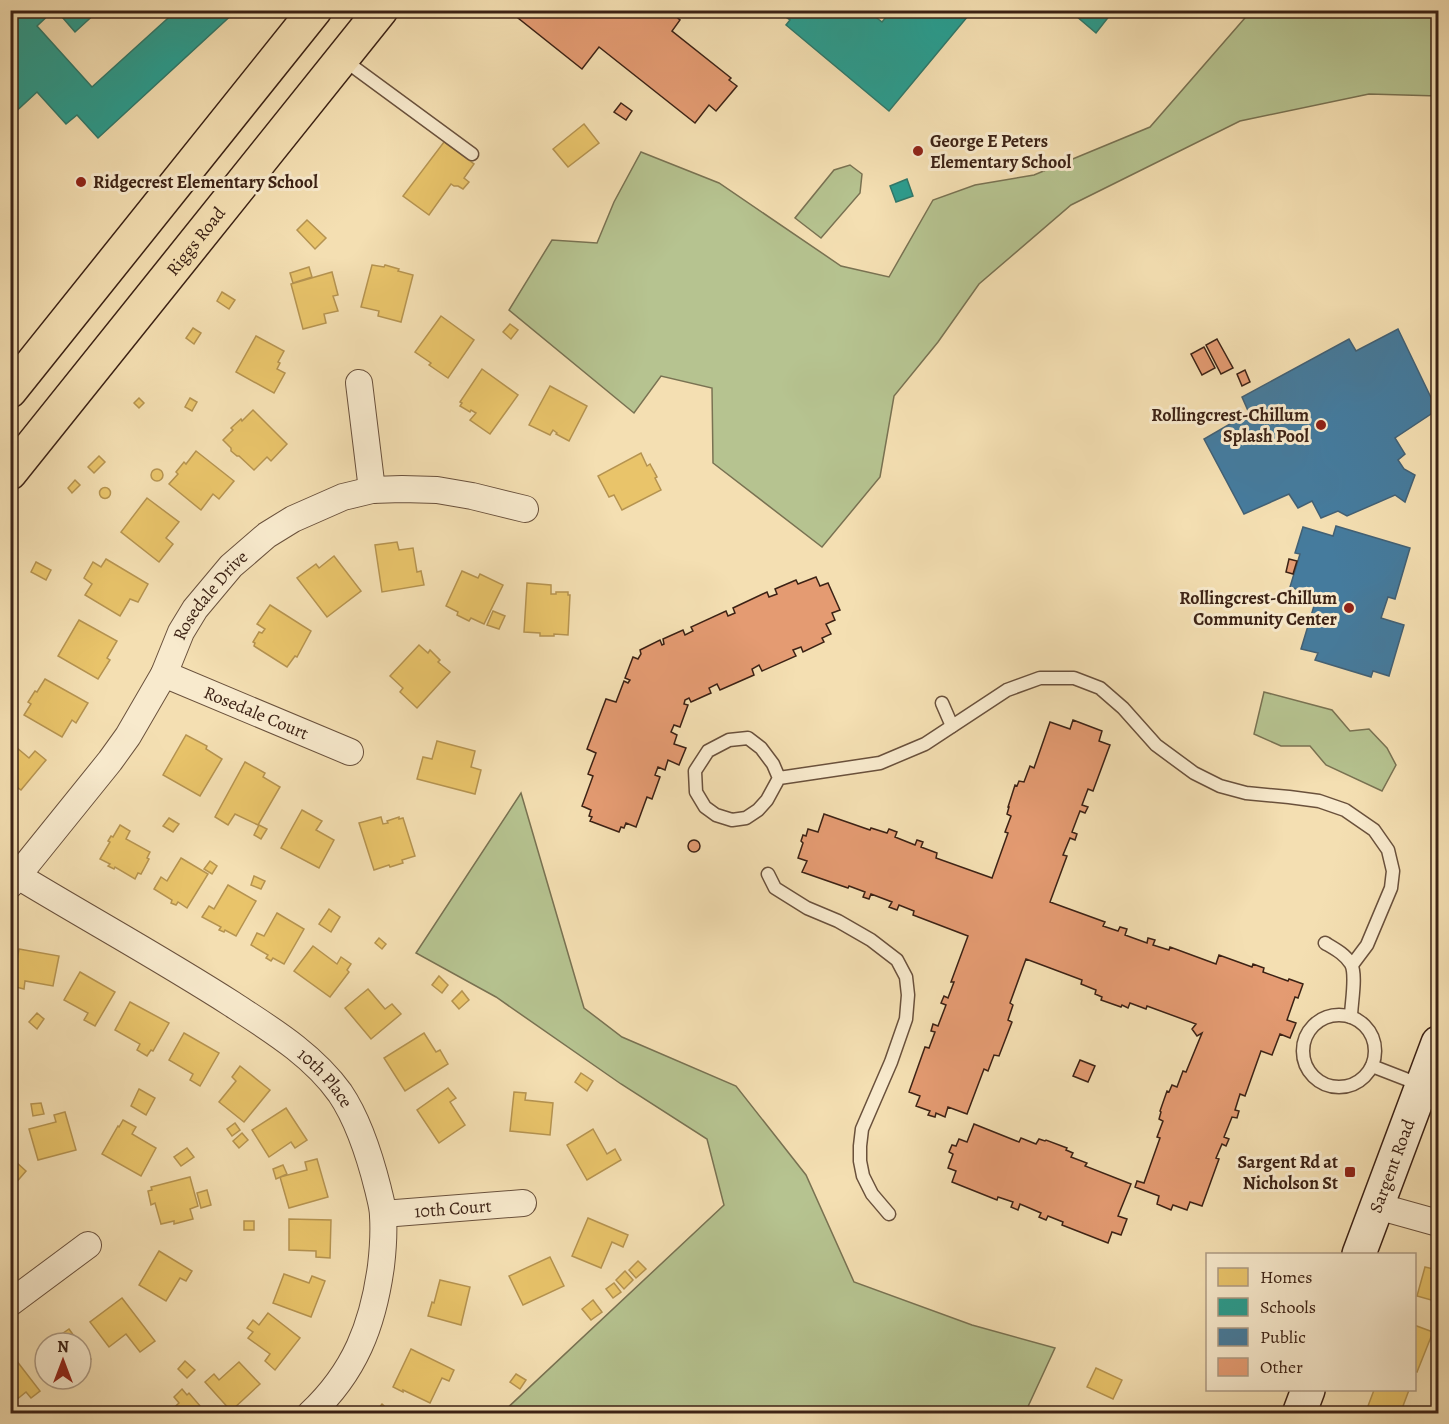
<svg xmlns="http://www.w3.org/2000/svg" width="1449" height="1424" viewBox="0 0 1449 1424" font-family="Alegreya,serif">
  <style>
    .green { fill: #b6c390; stroke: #797252; stroke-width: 1.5 }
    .homes { fill: #e9c46a; stroke: #b59350; stroke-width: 1.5 }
    .schools { fill: #2a9d8f; stroke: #2f786a; stroke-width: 1.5 }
    .public { fill: #457b9d; stroke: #426074; stroke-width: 1.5 }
    .building { fill: #e49b72; stroke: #3c2215; stroke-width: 1.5 }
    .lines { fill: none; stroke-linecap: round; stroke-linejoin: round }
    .service-casing { stroke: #6a513c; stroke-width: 15 }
    .minor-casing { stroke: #6a513c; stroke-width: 28 }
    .secondary-casing { stroke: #3c2215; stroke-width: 36 }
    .primary-casing { stroke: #3c2215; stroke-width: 36 }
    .service { stroke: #f8eacd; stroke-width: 12 }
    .minor { stroke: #f8eacd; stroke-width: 26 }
    .secondary { stroke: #f8eacd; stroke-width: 33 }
    .primary { stroke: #f4dfb2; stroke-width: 33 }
    .poi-dot { fill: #8f2418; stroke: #f8eacd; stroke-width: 2 }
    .labels { text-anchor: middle; stroke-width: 6; stroke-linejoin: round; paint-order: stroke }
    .poi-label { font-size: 18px; font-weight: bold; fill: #3c2215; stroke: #f8eacd; text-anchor: end }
    .street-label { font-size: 18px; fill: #3c2215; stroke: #f8eacd }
  </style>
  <rect width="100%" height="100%" fill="#f4dfb2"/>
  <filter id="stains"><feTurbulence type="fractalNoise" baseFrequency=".00333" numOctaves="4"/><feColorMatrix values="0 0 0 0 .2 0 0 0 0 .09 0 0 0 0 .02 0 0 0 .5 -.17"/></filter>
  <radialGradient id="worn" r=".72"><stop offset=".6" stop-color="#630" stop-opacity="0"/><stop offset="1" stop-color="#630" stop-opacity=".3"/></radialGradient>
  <!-- green -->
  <g class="green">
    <polygon points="1251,11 1438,11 1438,96 1369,94 1240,121 1071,205 979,284 938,342 894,396 880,477 822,547 713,463 712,388 661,376 634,413 509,310 552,240 597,243 614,202 641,152 719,183 841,266 889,277 933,200 975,185 1034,175 1150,127"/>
    <polygon points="850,165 862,174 860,193 821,238 795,218 834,170"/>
    <polygon points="1264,692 1332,710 1350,731 1369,729 1387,748 1396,765 1382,791 1326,765 1310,746 1281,746 1254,734"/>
    <polygon points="521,793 584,1008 622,1037 736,1086 806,1175 854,1282 972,1325 1055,1348 1025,1413 502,1413 724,1205 707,1139 621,1084 496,997 416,953"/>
  </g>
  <!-- homes -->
  <g class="homes">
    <polygon points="584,124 599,143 568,167 553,149"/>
    <polygon points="444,142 474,164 464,178 469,182 463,189 458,186 454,186 451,184 429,215 403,196"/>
    <polygon points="307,220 326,238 315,249 297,230"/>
    <polygon points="372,265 384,267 385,265 399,269 398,271 413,275 401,322 378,316 379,311 361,307"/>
    <polygon points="309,267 312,277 293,283 290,273"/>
    <polygon points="332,272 338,295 333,296 338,311 324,314 326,323 303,329 291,284"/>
    <polygon points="222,292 235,300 229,309 217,301"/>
    <polygon points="441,316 474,340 448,378 429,365 431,363 415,352"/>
    <polygon points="510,324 518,330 511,339 503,332"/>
    <polygon points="193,328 201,333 194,344 186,338"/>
    <polygon points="256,336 284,351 278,362 280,363 277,369 285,373 274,393 236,372"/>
    <polygon points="482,369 518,395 490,434 470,420 476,413 471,410 470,412 460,406 462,403 460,402"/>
    <polygon points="550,386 587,406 569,441 556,434 557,433 553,430 550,435 529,425"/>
    <polygon points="139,398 144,403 139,408 134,403"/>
    <polygon points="190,398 197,402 192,411 185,407"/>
    <polygon points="253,410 287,444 271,461 267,457 254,470 239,456 237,456 231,451 231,448 223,440 233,430 231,428 241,419 242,421"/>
    <polygon points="196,451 234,481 219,499 213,494 201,510 169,484 178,474 176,472 184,462 186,464"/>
    <polygon points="641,453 647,466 650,464 657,477 655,478 661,490 622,510 614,495 609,497 598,476"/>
    <polygon points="99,456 105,462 94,473 88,467"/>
    <circle cx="157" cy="475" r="6"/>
    <polygon points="75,480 80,485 72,493 68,488"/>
    <circle cx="105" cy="493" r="5.5"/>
    <polygon points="147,498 179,522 166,538 173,544 159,562 121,532"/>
    <polygon points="397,542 399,550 413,548 417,572 421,571 424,585 382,592 375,545"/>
    <polygon points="334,556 361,591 327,617 297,578 316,564 319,568"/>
    <polygon points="106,559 148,584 138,602 130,599 120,616 85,595 92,584 84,578 93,562 101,567"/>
    <polygon points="36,562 51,570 46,580 31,572"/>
    <polygon points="462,571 478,578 480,574 503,585 484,624 471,618 469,621 457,615 458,612 446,606"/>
    <polygon points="527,583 551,585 551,594 556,594 556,592 568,592 568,595 570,595 568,635 554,634 554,636 540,636 540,633 524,632"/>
    <polygon points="270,605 311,631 297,657 295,656 287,667 254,646 255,643 253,642 259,632 262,633 265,629 257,624"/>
    <polygon points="493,611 505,616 499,629 487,625"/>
    <polygon points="79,620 117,641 107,658 110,660 98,679 58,656"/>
    <polygon points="419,645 428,653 430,650 440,660 438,662 450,672 417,708 400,692 403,688 390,676"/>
    <polygon points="45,679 88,703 76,723 72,720 62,737 24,715 31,704 28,702 35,691 37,692"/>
    <polygon points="186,735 207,746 206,749 222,759 200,796 163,775"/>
    <polygon points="437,741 475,751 471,767 481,770 475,794 417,779 423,757 432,759"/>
    <polygon points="10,742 29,758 35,751 46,760 21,790 10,782"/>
    <polygon points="245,762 265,773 263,777 280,787 258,825 235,814 228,825 215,817"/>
    <polygon points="302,810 322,821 316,830 334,840 319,868 281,848"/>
    <polygon points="381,817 383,824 388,823 387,821 399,817 399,819 403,818 415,856 402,860 403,863 390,867 389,865 374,870 359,823"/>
    <polygon points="169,818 179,824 173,832 163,826"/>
    <polygon points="120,825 130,831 126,839 150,852 147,858 149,859 141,874 138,873 135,879 115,867 114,869 108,866 110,864 100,859 110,842 108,841 111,836 113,837"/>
    <polygon points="259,825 267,829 261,839 254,835"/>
    <polygon points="181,858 208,874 187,908 178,902 176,905 171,903 172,900 154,889 161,877 167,881"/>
    <polygon points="210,861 217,866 212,874 204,869"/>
    <polygon points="254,876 265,881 261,889 251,885"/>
    <polygon points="228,885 256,901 236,936 225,930 224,932 219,930 221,927 202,917 209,906 214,909"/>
    <polygon points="329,909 340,917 331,932 319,924"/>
    <polygon points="277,913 304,929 284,964 273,958 271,961 266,958 268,955 251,945 257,933 264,936"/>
    <polygon points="379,938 386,944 382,949 375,943"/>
    <polygon points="313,946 337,964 341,957 351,964 347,970 349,972 330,997 294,971"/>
    <polygon points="19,949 59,956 53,986 25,981 24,989 12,986"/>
    <polygon points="80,972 115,992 95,1026 84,1020 88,1013 64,1000"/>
    <polygon points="439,976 448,985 442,993 432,985"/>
    <polygon points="368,989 385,1009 392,1004 401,1014 371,1039 345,1008"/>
    <polygon points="462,991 469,1000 459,1009 452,1001"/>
    <polygon points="130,1002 169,1023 153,1051 151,1050 147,1056 137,1050 140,1044 115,1030"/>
    <polygon points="37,1013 44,1019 37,1029 29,1022"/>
    <polygon points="184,1033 219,1053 200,1086 190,1080 193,1074 169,1060"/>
    <polygon points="424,1033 436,1052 440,1050 448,1064 405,1091 384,1058"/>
    <polygon points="240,1066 270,1090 244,1122 219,1102 236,1081 232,1077"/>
    <polygon points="581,1073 593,1081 587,1091 575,1082"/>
    <polygon points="448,1088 456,1098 450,1102 465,1125 439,1143 417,1110"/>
    <polygon points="139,1089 155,1098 146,1115 131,1106"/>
    <polygon points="514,1092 526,1093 525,1100 553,1103 550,1135 510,1131"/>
    <polygon points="41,1103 44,1114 33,1116 31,1104"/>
    <polygon points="286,1108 307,1140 295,1148 291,1142 269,1157 252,1130"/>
    <polygon points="65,1112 76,1150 38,1160 29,1129 56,1122 54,1115"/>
    <polygon points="123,1120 136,1127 132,1134 156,1148 141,1176 102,1154 118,1126 119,1127"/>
    <polygon points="235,1123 240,1130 232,1136 227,1129"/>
    <polygon points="593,1129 607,1154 615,1149 621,1160 587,1180 567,1145"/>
    <polygon points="242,1133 248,1140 239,1148 233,1141"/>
    <polygon points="187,1148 194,1157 181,1166 174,1157"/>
    <polygon points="317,1159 328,1197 289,1208 280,1177 307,1170 305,1162"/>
    <polygon points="16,1162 26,1171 14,1185 17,1188 10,1196 10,1167"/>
    <polygon points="283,1165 287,1174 276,1179 273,1169"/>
    <polygon points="190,1177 198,1206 190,1209 193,1219 174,1224 174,1221 161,1224 155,1203 151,1205 148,1191 152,1190 151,1187"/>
    <polygon points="207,1190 211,1205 201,1208 197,1193"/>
    <polygon points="588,1218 628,1235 623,1247 612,1242 601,1268 572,1256"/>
    <polygon points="289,1219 331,1220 330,1258 316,1257 316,1251 289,1250"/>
    <rect x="244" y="1221" width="10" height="9"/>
    <polygon points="159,1251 192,1271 186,1281 180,1278 166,1301 139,1285"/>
    <polygon points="550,1257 564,1286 523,1305 509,1276"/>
    <polygon points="638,1261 646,1269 636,1278 629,1270"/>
    <polygon points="1425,1267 1438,1270 1438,1304 1435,1303 1435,1301 1417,1296"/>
    <polygon points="625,1271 633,1280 624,1289 616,1280"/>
    <polygon points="284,1274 309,1283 312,1276 325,1281 311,1317 273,1303"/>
    <polygon points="440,1280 470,1287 461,1325 428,1316 432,1302 434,1303"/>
    <polygon points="614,1283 621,1292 613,1298 606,1289"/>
    <polygon points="122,1298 155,1341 140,1352 126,1334 109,1347 90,1322"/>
    <polygon points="593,1300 602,1312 591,1320 582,1309"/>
    <polygon points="268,1313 300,1338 275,1370 265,1361 270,1354 248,1338 253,1332 247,1328 253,1320 259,1325"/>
    <polygon points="1414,1325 1433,1332 1417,1372 1414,1371"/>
    <polygon points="69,1329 79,1343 49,1343"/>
    <polygon points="81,1345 91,1359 82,1366 81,1365"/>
    <polygon points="45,1346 45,1363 37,1352"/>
    <polygon points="411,1349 454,1370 449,1381 442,1378 430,1403 403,1390 403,1392 393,1387"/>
    <polygon points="16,1360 40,1391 31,1398 26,1392 10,1405 10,1364"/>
    <polygon points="185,1361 195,1370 187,1378 178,1369"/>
    <polygon points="239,1362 260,1384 231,1411 205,1382 214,1374 219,1380"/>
    <polygon points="1096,1368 1122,1380 1113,1399 1087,1387"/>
    <polygon points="516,1374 526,1380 520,1389 510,1382"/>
    <polygon points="182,1389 187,1395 189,1393 207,1414 167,1414 179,1403 174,1397"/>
    <polygon points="1374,1390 1409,1390 1400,1414 1365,1414"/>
    <polygon points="382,1404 393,1414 374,1414"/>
  </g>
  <!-- schools -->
  <g class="schools">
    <polygon points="10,10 54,10 37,26 92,87 177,10 237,10 98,138 77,115 66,124 37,92 12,115 10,114"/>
    <polygon points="56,10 99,10 75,32"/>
    <polygon points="786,10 867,10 882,22 892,10 973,10 889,111 786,25 790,20 783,15"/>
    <polygon points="1069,10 1114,10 1096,33"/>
    <polygon points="907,179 913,196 896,202 890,186"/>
  </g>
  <!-- public -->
  <g class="public">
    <polygon points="1398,329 1437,410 1395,438 1405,454 1398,460 1404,469 1415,475 1405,502 1395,495 1347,516 1338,511 1321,518 1312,501 1298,508 1289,494 1244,514 1204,439 1249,413 1242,397 1349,339 1356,351"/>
    <polygon points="1336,526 1410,548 1395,599 1388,597 1381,618 1404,625 1389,676 1373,671 1371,677 1315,660 1318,653 1301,649 1317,596 1290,587 1300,554 1295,553 1303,527 1333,536"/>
  </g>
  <!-- building -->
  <g class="building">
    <polygon points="508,10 668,10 680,20 672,31 731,78 729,80 737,86 716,111 709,105 695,123 599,47 582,69"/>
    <polygon points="621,103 632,111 626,120 614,112"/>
    <polygon points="1217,339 1233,368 1221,374 1206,345"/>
    <polygon points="1204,347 1215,368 1202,375 1191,354"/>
    <polygon points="1245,370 1250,382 1242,386 1237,374"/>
    <polygon points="1289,559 1297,561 1293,574 1286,572"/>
    <polygon points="816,577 820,586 828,583 840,610 832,613 835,620 826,624 831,634 822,638 824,642 803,652 801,647 793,650 796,656 762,671 759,665 752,669 754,675 720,690 717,684 709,688 711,693 691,702 689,698 685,700 684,704 688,705 680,727 674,725 671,732 677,735 674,744 686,748 679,765 668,760 665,770 658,767 655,775 660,777 652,799 647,797 636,827 626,823 624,828 621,827 619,832 590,821 592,817 589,816 591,810 582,806 593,776 588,774 596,753 587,749 606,699 616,702 624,681 628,683 630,680 625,678 633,657 638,659 641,654 640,650 660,640 662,645 664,644 663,639 683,630 685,635 693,631 691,627 726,611 728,616 735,613 733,608 767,592 769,597 777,594 775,589 796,580 798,584"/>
    <polygon points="1073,720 1102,731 1099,741 1110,745 1093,791 1088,789 1082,805 1088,807 1085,813 1080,811 1072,832 1077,834 1075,840 1070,838 1063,855 1067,856 1050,902 1105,922 1103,926 1118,931 1120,927 1127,929 1125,935 1147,943 1148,938 1155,940 1153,945 1169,950 1170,947 1216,964 1219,955 1252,967 1253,964 1264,968 1263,972 1288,981 1289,979 1303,984 1298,998 1295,997 1287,1020 1296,1023 1290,1038 1280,1034 1272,1055 1261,1051 1245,1096 1240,1094 1235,1110 1239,1111 1237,1118 1232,1117 1224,1137 1229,1139 1226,1146 1222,1144 1216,1158 1219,1159 1202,1206 1190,1202 1187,1210 1173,1205 1171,1210 1157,1204 1159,1196 1135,1187 1137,1181 1144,1183 1160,1138 1157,1137 1163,1121 1159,1119 1161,1112 1160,1111 1167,1091 1169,1092 1172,1085 1177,1087 1183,1071 1186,1072 1202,1033 1197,1036 1192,1029 1196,1024 1147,1006 1146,1009 1130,1003 1128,1008 1122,1005 1121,1007 1101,1000 1102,997 1095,994 1096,990 1081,984 1082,980 1026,959 1010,1003 1013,1005 1008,1020 1012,1022 999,1056 994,1055 988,1071 984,1069 967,1114 948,1107 945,1117 936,1113 935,1117 928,1115 930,1111 916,1106 920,1096 909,1092 925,1047 929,1048 935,1032 931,1031 933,1024 938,1026 946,1005 941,1003 944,996 948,998 954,982 951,982 968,936 913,915 914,911 899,905 897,910 889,907 892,902 871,894 869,899 863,897 865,892 849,886 848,888 802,872 807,861 798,858 803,843 801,841 803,835 806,836 808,829 818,832 824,814 870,830 871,828 887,833 889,829 897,832 895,837 915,845 917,840 923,842 921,847 937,853 936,858 992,878 1008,833 1005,832 1011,816 1007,814 1009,807 1008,807 1015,785 1017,786 1019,781 1024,782 1030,766 1034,768 1050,722 1070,729"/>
    <circle cx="694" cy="846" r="6"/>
    <polygon points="1080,1060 1095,1066 1088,1082 1073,1076"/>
    <polygon points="974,1124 1019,1142 1021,1138 1036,1144 1039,1139 1045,1141 1046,1140 1067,1148 1066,1150 1073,1153 1071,1157 1087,1163 1085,1166 1131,1184 1118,1216 1127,1219 1121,1235 1112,1232 1108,1243 1062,1225 1063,1222 1048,1216 1046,1220 1039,1217 1041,1213 1020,1204 1018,1210 1011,1207 1013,1202 998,1197 997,1200 952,1182 956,1171 948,1168 953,1154 949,1152 952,1145 956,1146 959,1139 967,1142"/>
  </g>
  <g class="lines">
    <!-- service casing -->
    <g class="service-casing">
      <g id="service">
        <polyline points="344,60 472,154"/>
        <polyline points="942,703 952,726"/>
        <polyline points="779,778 767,800 758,810 746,818 732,820 716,815 705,807 696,792 695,771 708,751 729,740 748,738 761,748 773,764 779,778 880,763 925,744 1007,690 1040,678 1074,678 1100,688 1123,708 1156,745 1194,773 1220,786 1246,793 1289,797 1319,801 1345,810 1374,830 1388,850 1393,871 1391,888 1367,945 1352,965"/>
        <polyline points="768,874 775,888 807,908 838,921 871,940 897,960 906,977 908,995 906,1019 891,1062 862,1129 860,1146 860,1161 863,1176 872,1194 889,1214"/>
        <path d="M 1325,943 C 1335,949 1345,954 1351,964 C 1357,975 1351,1004 1351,1017"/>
        <circle cx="1339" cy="1051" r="36"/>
        <polyline points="1372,1066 1421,1085"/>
      </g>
    </g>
    <!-- minor casing -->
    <g class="minor-casing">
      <g id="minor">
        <polyline points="359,383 372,490"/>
        <path id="s1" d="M 164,674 L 350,752"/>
        <path id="s2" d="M 18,876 C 89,919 162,959 232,1004 C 270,1029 312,1054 340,1093 C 359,1121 370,1157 378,1189 C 380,1198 383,1207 383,1216 C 384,1232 383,1249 381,1266 C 373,1325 355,1372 310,1414"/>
        <path id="s3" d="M 10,885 L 110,761 L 128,736 L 164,674 L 181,632 L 195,609 L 231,566 L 267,535 L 293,519 L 343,497 L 372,490 L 402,489 L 437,490 L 472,496 L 525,509"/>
        <polyline points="1377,1206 1438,1223"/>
        <path id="s4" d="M 383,1214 L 523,1203"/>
        <polyline points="10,1303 88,1245"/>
      </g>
    </g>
    <!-- secondary casing -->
    <g class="secondary-casing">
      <g id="secondary">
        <path id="s5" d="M 1359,1254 L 1438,1043"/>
        <polyline points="1299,1414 1308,1390"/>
      </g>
    </g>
    <!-- primary casing -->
    <g class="primary-casing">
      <g id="primary">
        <polyline points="10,391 315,10"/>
        <path id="s6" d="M 10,473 L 381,10"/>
      </g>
    </g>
    <!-- service -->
    <use href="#service" class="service"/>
    <!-- minor -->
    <use href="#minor" class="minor"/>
    <!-- secondary -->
    <use href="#secondary" class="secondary"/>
    <!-- primary -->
    <use href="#primary" class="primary"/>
  </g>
  <!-- markers -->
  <g class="poi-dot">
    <circle cx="918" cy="151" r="6"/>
    <circle cx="81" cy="182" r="6"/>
    <circle cx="1321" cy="425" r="6"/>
    <circle cx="1349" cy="608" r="6"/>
    <rect x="1344" y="1166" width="12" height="12" rx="3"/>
  </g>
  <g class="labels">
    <!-- poi labels -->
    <g class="poi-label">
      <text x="930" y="147" text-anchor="start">George E Peters<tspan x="930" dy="21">Elementary School</tspan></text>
      <text x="93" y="188" text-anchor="start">Ridgecrest Elementary School</text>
      <text x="1309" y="421">Rollingcrest-Chillum<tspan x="1309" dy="21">Splash Pool</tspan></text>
      <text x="1337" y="604">Rollingcrest-Chillum<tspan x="1337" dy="21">Community Center</tspan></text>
      <text x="1338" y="1168">Sargent Rd at<tspan x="1338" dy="21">Nicholson St</tspan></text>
    </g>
    <!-- street labels -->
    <g class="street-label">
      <text dy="6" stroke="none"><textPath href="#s6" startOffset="297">Riggs Road</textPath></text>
      <text dy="6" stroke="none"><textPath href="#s3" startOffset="354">Rosedale Drive</textPath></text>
      <text dy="6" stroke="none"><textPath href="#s1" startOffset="100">Rosedale Court</textPath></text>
      <text dy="6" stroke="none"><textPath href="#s2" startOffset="369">10th Place</textPath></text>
      <text dy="6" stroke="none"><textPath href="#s5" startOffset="94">Sargent Road</textPath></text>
      <text dy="6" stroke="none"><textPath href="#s4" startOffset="70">10th Court</textPath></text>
    </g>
  </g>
  <!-- margin -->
  <rect width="1449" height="1424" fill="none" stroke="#f4dfb2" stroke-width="36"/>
  <rect x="12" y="12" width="1425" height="1400" fill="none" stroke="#3c2215" stroke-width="3"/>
  <rect x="18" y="18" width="1413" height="1388" fill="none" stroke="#3c2215" stroke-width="1.5"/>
  <!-- legend -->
  <rect x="1206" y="1253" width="210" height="138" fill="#f8eacd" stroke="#ad9a83" stroke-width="1.5"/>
  <rect x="1218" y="1268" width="30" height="18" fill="#e9c46a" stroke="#ad9a83" stroke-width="1.5"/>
  <text x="1260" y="1283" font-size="18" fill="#3c2215">Homes</text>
  <rect x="1218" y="1298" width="30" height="18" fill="#2a9d8f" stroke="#ad9a83" stroke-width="1.5"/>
  <text x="1260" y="1313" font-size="18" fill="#3c2215">Schools</text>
  <rect x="1218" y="1328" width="30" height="18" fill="#457b9d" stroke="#ad9a83" stroke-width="1.5"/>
  <text x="1260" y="1343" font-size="18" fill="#3c2215">Public</text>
  <rect x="1218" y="1358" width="30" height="18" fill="#e49b72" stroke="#ad9a83" stroke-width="1.5"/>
  <text x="1260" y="1373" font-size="18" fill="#3c2215">Other</text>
  <!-- north arrow -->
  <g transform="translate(63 1361)"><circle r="28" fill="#f8eacd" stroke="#ad9a83" stroke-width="1.5"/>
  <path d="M0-4.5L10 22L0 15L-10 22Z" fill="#8f2418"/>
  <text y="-9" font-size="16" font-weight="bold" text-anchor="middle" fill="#3c2215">N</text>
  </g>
  <rect width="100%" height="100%" filter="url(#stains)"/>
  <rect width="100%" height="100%" fill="url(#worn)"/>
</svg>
